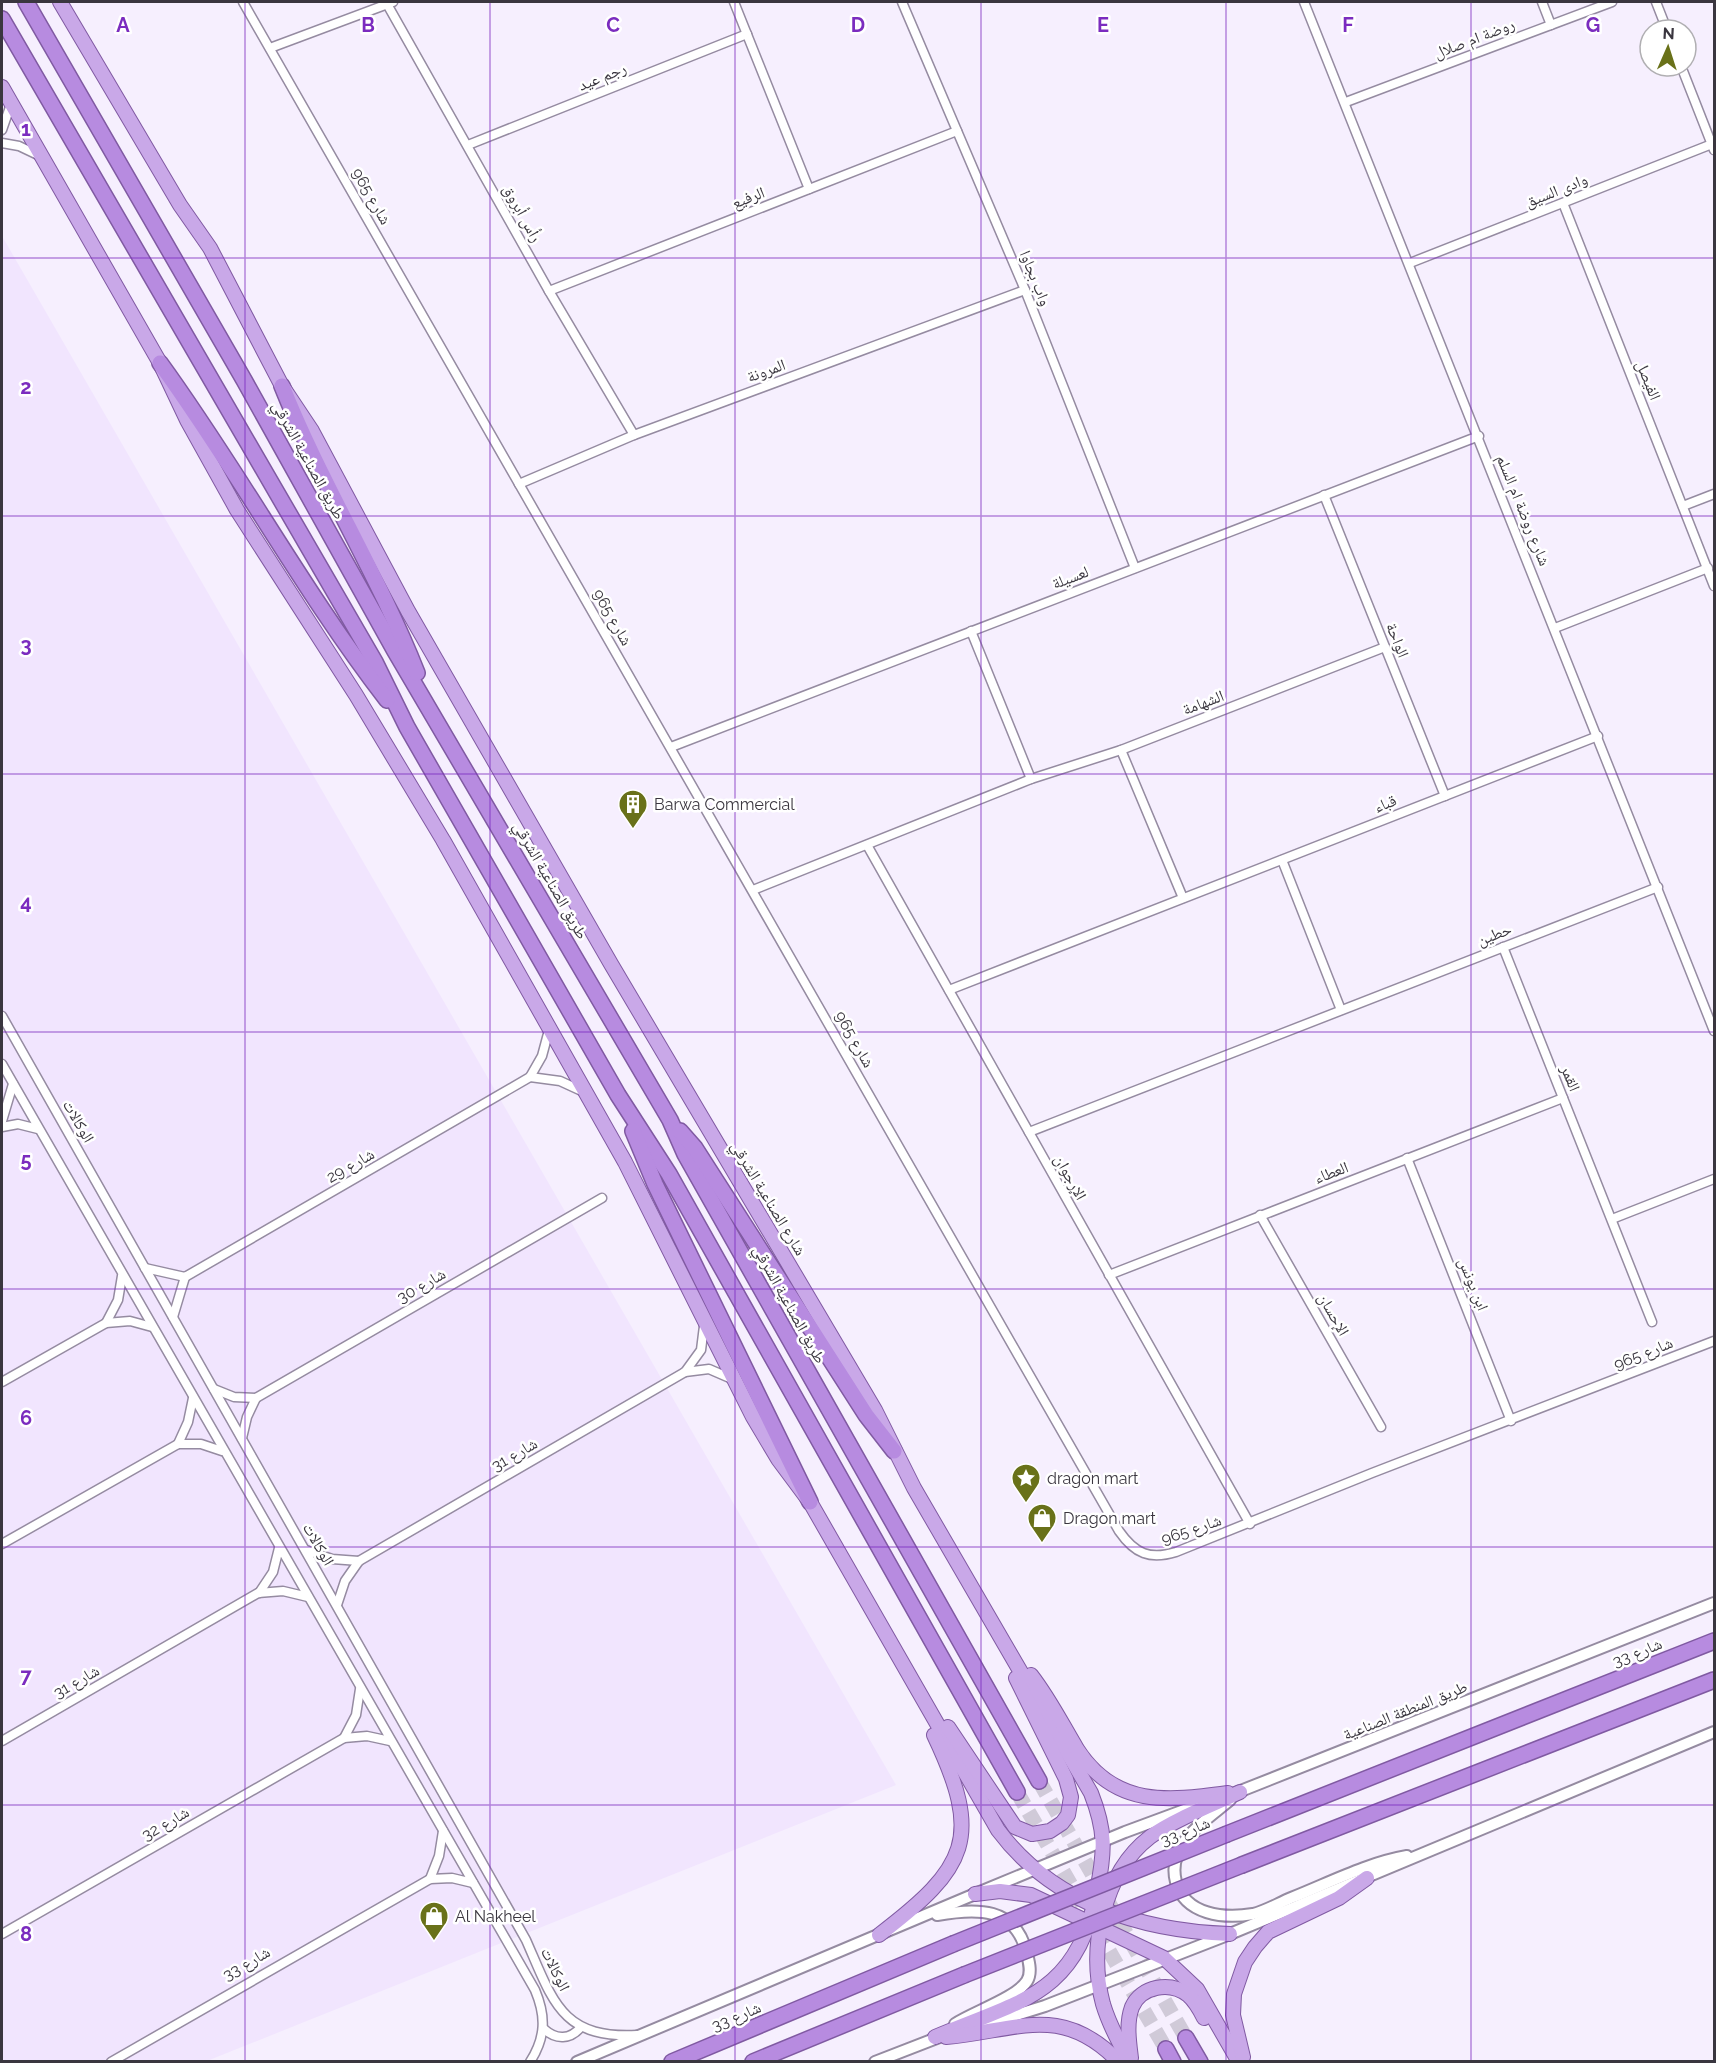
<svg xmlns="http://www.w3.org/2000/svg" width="1716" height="2063" viewBox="0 0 1716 2063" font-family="Raleway,'Noto Naskh Arabic',sans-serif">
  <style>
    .built { fill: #f1e5fe }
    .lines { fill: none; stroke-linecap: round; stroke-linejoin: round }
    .trunk-tunnel { stroke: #d0cad8; stroke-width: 15; stroke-dasharray: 15 8; stroke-linecap: butt }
    .minor-casing { stroke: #958ba1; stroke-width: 11 }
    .tertiary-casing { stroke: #958ba1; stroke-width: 14 }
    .primary-casing { stroke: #805aa2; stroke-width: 16 }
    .trunk-casing { stroke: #805aa2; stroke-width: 18 }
    .minor { stroke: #fff; stroke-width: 8 }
    .tertiary { stroke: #fff; stroke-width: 10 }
    .primary { stroke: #c9a8e8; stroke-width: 14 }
    .trunk { stroke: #b78be0; stroke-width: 15 }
    .trunk-bridge-casing { stroke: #805aa2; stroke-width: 18; stroke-linecap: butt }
    .trunk-bridge { stroke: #b78be0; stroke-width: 15 }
    .grid { fill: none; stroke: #7b2cbf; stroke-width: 1.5; stroke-opacity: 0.55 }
    .labels { text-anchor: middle; stroke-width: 5; stroke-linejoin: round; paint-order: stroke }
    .street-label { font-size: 16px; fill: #3a363f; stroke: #fff }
    .poi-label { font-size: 16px; fill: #3a363f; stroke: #fff; text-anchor: start }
    .grid-label { font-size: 20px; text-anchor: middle; font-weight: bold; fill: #7b2cbf; stroke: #fff; stroke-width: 5; stroke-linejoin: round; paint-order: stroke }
  </style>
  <rect width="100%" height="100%" fill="#f6effe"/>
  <!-- built -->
  <polygon class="built" points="2,236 896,1785 207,2061 2,2061"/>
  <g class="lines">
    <!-- trunk-tunnel -->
    <g class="trunk-tunnel">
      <polyline points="1039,1781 1186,2038"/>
      <polyline points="1017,1792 1166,2049"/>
    </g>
    <!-- minor casing -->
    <g class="minor-casing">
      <g id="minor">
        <path d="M 243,2 L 1018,1355 L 1119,1531 C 1135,1554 1150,1560 1176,1552 L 1372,1473 L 1714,1341"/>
        <polyline points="734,2 809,189"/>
        <polyline points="902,2 1025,290 1135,568"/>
        <polyline points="1304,2 1714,1031"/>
        <polyline points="1542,2 1551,25"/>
        <polyline points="1656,2 1667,30"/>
        <polyline points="387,4 549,291 634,435"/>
        <polyline points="270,48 393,2"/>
        <polyline points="1681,66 1714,150"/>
        <polyline points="1346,102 1612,2"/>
        <polyline points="2,130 11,104"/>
        <polyline points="2,143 19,146 40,156"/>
        <polyline points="468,145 747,34"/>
        <polyline points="1563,203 1714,586"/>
        <polyline points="1410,263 1712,144"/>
        <polyline points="549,291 957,131"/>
        <polyline points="519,484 634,435 1025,290"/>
        <polyline points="1324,495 1445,796"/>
        <polyline points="1683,506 1714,494"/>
        <polyline points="1555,628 1708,568"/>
        <polyline points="971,631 1031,779"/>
        <polyline points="671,747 1479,436"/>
        <polyline points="1121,750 1183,898"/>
        <polyline points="867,845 1250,1524"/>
        <polyline points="1282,860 1341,1010"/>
        <polyline points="753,890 1031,779 1121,750 1385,647"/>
        <polyline points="1503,947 1652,1322"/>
        <polyline points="949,990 1598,736"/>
        <path d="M 2,1016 L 526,1940 C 553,2001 561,2039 637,2035"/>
        <path d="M 2,1064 L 535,1990 C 546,2016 546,2037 530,2062"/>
        <polyline points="530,1077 560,1081 584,1092"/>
        <polyline points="2,1121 13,1084"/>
        <polyline points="2,1127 18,1124 38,1129"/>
        <polyline points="1029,1132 1658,887"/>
        <polyline points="1407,1158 1511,1421"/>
        <polyline points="1260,1215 1381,1427"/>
        <polyline points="1612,1219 1714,1179"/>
        <polyline points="145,1268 185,1277 530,1077 542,1056 549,1030"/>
        <polyline points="1109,1275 1563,1098"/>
        <polyline points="173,1317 185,1277"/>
        <polyline points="106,1323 118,1300 122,1276"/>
        <polyline points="685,1372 709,1369 732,1379"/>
        <polyline points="2,1382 106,1323 130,1321 152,1327"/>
        <polyline points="214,1389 234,1397 256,1398 602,1198"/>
        <polyline points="242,1438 247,1417 256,1398"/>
        <polyline points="178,1444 188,1422 193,1398"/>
        <polyline points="2,1544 178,1444 201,1444 222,1451"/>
        <polyline points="306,1550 332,1559 359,1561"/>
        <polyline points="259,1593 273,1572 279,1548"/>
        <polyline points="337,1605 345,1581 359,1561 685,1372 701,1350 704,1326"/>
        <polyline points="344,1738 356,1715 360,1689"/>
        <polyline points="2,1741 258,1593 283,1591 308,1597"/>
        <polyline points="430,1879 439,1856 443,1831"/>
        <polyline points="2,1934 344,1738 367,1736 390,1741"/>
        <path d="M 544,2029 C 556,2040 570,2040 581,2027"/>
        <polyline points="111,2062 430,1879 452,1878 473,1883"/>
      </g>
    </g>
    <!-- tertiary casing -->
    <g class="tertiary-casing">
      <g id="tertiary">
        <polyline points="1233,1794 1714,1603"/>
        <path d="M 1230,1800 C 1205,1821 1166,1844 1176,1882 C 1185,1915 1224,1919 1253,1914 C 1266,1911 1279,1903 1291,1898 C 1329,1883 1367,1863 1407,1856"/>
        <path d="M 937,1915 C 976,1908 1016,1906 1027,1954 C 1029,1962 1032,1973 1027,1981 C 1016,1998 973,2012 955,2024"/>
        <polyline points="978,2027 1045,2006 1230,1934 1714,1732"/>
        <polyline points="577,2062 975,1894 1125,1832 1198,1805"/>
        <polyline points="875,2062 942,2036"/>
      </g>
    </g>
    <!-- primary casing -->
    <g class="primary-casing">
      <g id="primary">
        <path d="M 60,2 L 180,205 L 210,248 L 282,386 L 312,431 L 408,611 L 611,964 L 875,1410 L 914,1488 L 1091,1793 C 1106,1831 1105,1851 1097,1891 C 1077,1995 1022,2000 935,2037"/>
        <path d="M 2,87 L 160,363 L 187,420 L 237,510 L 356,695 L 443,840 L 625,1162 L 753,1417 L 778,1459 L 810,1502 L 998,1830 C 1053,1904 1142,1931 1230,1934"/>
        <path d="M 1031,1675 C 1049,1698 1062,1724 1077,1749 C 1115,1808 1168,1801 1228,1793"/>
        <polyline points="948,1727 1015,1827 1032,1834 1050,1831 1062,1823 1068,1815 1071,1797 1066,1779 1016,1678"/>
        <polyline points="975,1894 1000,1891 1031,1895 1164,1958 1197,1989 1239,2062"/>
        <path d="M 879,1935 C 968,1867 983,1838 934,1735"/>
        <path d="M 946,2037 C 1017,2031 1061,2002 1119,2062"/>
        <polyline points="1243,2057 1233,2015 1234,1994 1245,1962 1255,1947 1268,1932 1339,1898 1367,1878"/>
        <path d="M 1131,2058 C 1129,2042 1126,2023 1132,2007 C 1141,1986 1170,1981 1188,1995 C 1195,2001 1200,2010 1204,2018"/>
        <path d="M 1130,2062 C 1119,2043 1109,2024 1103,2004 C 1088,1948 1103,1873 1150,1837 C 1171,1821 1214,1804 1240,1792"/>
      </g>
    </g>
    <!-- trunk casing -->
    <g class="trunk-casing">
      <g id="trunk">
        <polyline points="26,2 244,380 395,651 670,1120 685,1154 1039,1781"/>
        <polyline points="2,19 375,662 407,727 618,1095 669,1174 1017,1792"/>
        <path d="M 160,363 C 240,473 304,593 387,700"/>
        <path d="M 282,386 C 321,484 378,574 417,673"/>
        <polyline points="633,1131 655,1184 810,1502"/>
        <polyline points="680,1131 695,1148 866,1415 894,1451"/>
        <polyline points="1227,1834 1714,1641"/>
        <polyline points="1242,1865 1714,1680"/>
        <polyline points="1186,2038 1200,2062"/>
        <polyline points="1166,2049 1173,2062"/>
        <polyline points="672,2062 953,1944"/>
        <polyline points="753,2062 964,1975"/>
      </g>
    </g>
    <!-- minor -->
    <use href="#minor" class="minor"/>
    <!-- tertiary -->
    <use href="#tertiary" class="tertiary"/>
    <!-- primary -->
    <use href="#primary" class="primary"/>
    <!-- trunk -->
    <use href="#trunk" class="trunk"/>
    <!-- trunk-bridge casing -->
    <g class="trunk-bridge-casing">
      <g id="trunk-bridge">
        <polyline points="953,1944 1227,1834"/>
        <polyline points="964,1975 1242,1865"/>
      </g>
    </g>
    <!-- trunk-bridge -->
    <use href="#trunk-bridge" class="trunk-bridge"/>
  </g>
  <!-- grid -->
  <path class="grid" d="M 245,2 L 245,2062M 490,2 L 490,2062M 735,2 L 735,2062M 981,2 L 981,2062M 1226,2 L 1226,2062M 1471,2 L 1471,2062M 2,258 L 1714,258M 2,516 L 1714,516M 2,774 L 1714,774M 2,1032 L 1714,1032M 2,1289 L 1714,1289M 2,1547 L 1714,1547M 2,1805 L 1714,1805"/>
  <!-- icons -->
  <defs>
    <g id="building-pin" transform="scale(1.5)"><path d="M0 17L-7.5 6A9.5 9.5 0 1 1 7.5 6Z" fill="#697119" stroke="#fff"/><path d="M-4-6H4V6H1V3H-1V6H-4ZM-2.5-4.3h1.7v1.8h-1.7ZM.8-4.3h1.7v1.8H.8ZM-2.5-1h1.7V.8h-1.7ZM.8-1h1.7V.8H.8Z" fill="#fff"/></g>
    <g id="sight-pin" transform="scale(1.5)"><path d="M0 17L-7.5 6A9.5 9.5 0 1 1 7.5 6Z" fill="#697119" stroke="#fff"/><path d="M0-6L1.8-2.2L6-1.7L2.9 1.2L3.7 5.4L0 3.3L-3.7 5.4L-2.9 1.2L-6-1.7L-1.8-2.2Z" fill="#fff"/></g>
    <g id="shop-pin" transform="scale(1.5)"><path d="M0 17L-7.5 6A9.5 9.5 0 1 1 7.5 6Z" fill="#697119" stroke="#fff"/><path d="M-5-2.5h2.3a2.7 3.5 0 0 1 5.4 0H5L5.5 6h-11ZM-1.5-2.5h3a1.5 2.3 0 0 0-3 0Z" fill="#fff"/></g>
  </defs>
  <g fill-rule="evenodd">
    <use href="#building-pin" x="633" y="804"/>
    <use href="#sight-pin" x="1026" y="1478"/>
    <use href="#shop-pin" x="1042" y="1518"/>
    <use href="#shop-pin" x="434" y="1916"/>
  </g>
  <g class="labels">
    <!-- street labels -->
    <g class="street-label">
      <text transform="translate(1474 38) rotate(-21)" y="6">روضة ام صلال</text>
      <text transform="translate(602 76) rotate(-22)" y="6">رجم عيد</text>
      <text transform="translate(1556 190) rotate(-22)" y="6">وادى السيق</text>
      <text transform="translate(372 196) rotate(60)" y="6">شارع 965</text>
      <text transform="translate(748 197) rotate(-21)" y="6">الرفيع</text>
      <text transform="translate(523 213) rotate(61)" y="6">رأس أبروق</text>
      <text transform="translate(1036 278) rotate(68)" y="6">واب بجاوا</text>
      <text transform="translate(766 370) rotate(-20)" y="6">المرونة</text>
      <text transform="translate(1649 380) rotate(68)" y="6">الفيصل</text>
      <text transform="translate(309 460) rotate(61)" y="6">طريق الصناعية الشرقي</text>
      <text transform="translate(1524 510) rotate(68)" y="6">شارع روضة ام السلم</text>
      <text transform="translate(1070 577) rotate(-21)" y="6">لعسيلة</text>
      <text transform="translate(613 617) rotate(60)" y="6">شارع 965</text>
      <text transform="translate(1398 640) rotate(68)" y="6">الواحة</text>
      <text transform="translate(1203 702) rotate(-21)" y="6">الشهامة</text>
      <text transform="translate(1385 803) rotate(-22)" y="6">قباء</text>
      <text transform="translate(551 880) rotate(60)" y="6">طريق الصناعية الشرقي</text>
      <text transform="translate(1494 934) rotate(-21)" y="6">حطين</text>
      <text transform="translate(855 1039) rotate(60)" y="6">شارع 965</text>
      <text transform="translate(1571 1078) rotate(68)" y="6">القمر</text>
      <text transform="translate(79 1121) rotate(60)" y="6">الوكالات</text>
      <text transform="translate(350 1165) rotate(-30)" y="6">شارع 29</text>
      <text transform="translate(1331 1172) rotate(-21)" y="6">العطاء</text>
      <text transform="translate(1071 1177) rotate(61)" y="6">الإرجوان</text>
      <text transform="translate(769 1198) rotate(59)" y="6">شارع الصناعية الشرقي</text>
      <text transform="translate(1474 1284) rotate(68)" y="6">ابن يونس</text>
      <text transform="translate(421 1285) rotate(-30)" y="6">شارع 30</text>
      <text transform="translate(790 1304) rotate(61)" y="6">طريق الصناعية الشرقي</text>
      <text transform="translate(1334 1314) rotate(60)" y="6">الإحسان</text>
      <text transform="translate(1643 1353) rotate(-22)" y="6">شارع 965</text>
      <text transform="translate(514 1454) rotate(-30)" y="6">شارع 31</text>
      <text transform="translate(1191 1529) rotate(-19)" y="6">شارع 965</text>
      <text transform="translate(319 1544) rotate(60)" y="6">الوكالات</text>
      <text transform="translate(1637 1652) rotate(-22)" y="6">شارع 33</text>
      <text transform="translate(76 1681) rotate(-30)" y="6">شارع 31</text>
      <text transform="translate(1405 1710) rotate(-22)" y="6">طريق المنطقة الصناعية</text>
      <text transform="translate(165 1823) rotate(-30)" y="6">شارع 32</text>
      <text transform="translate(1185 1831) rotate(-22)" y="6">شارع 33</text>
      <text transform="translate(246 1963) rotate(-30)" y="6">شارع 33</text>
      <text transform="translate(556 1969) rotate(64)" y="6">الوكالات</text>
      <text transform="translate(736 2016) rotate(-23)" y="6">شارع 33</text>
    </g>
    <!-- poi labels -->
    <g class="poi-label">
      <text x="654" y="810">Barwa Commercial</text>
      <text x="1047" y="1484">dragon mart</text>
      <text x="1063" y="1524">Dragon mart</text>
      <text x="455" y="1922">Al Nakheel</text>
    </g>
  </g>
  <g class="grid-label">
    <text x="123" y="32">A</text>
    <text x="368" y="32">B</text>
    <text x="613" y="32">C</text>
    <text x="858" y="32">D</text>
    <text x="1103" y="32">E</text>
    <text x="1348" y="32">F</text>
    <text x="1593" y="32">G</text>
    <text x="26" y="136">1</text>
    <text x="26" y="394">2</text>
    <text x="26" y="652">3</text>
    <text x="26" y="909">4</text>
    <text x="26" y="1167">5</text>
    <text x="26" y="1425">6</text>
    <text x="26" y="1683">7</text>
    <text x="26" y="1941">8</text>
  </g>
  <!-- border -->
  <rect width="1716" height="2063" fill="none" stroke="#3a363f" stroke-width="6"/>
  <!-- north arrow -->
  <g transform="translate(1668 48) rotate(3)"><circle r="28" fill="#ffffff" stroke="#b0afb2" stroke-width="1.5"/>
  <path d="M0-4.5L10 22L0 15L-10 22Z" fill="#697119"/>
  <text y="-9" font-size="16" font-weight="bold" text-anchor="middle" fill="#3a363f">N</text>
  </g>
</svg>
